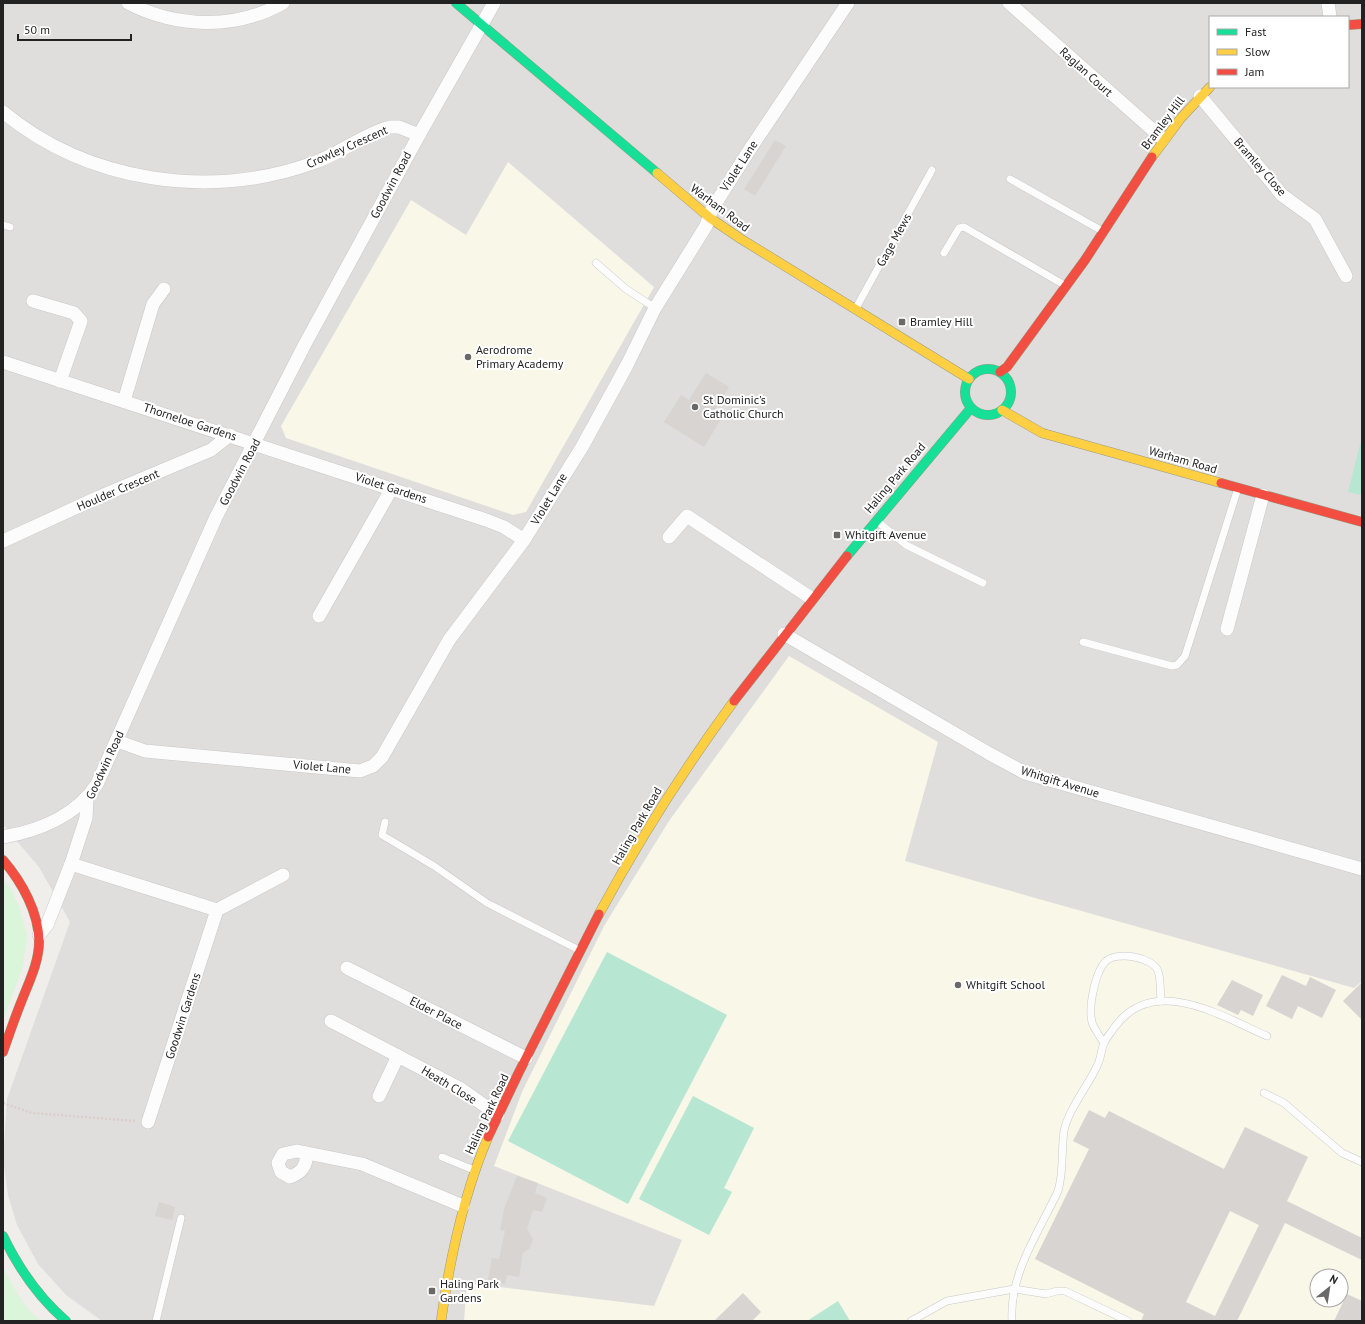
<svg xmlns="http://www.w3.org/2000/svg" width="1365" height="1324" viewBox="0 0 1365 1324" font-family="'PT Sans',sans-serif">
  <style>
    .residential { fill: #dfdedc; fill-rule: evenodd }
    .education { fill: #f8f7e8; fill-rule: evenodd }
    .park { fill: #daf5da }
    .pitch { fill: #b7e6d2 }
    .building { fill: #d7d4d2; fill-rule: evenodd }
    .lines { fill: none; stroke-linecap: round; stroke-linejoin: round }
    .lane-casing { stroke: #c9c8c7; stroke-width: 8 }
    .street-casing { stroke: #c9c8c7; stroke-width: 14 }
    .fast-casing { stroke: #999a82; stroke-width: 10 }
    .slow-casing { stroke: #999a82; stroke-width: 10 }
    .jam-casing { stroke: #999a82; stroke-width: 10 }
    .path { stroke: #dccecd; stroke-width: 2.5; stroke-dasharray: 2 2; stroke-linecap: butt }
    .lane { stroke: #fdfcfc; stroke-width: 7 }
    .street { stroke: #fdfcfc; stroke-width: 13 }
    .fast { stroke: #16e098; stroke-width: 9 }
    .slow { stroke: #ffcf43; stroke-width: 9 }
    .jam { stroke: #f24e42; stroke-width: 9 }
    .poi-dot { fill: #6a6968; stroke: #fff; stroke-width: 1.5 }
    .labels { text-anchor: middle; stroke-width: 4; stroke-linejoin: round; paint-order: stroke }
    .street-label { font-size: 12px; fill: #222; stroke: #fff }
    .poi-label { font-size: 12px; fill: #222; stroke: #fff; text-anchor: start }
  </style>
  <rect width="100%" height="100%" fill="#f0eeeb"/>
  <!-- residential -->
  <path class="residential" d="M 3,3 L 1362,3 L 1362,1321 L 102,1321 L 66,1295 L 38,1264 L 17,1225 L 8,1195 L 3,1159 L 7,1099 L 70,922 L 39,867 L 3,825 ZM 1210,17 L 1348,17 L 1348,87 L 1210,87 ZM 1317,1276 L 1341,1276 L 1341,1300 L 1317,1300 Z"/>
  <!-- education -->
  <g class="education">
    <polygon points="508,162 654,287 526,512 513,515 286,438 281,426 411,200 466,235"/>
    <path d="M 789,656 L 938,742 L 905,861 L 1354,988 L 1362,981 L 1362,1321 L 464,1321 L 467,1283 L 654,1306 L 682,1240 L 494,1166 L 522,1092 L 604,926 L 669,821 ZM 1317,1276 L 1341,1276 L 1341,1300 L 1317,1300 Z"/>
  </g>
  <!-- park -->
  <g class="park">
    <polygon points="3,881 10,887 18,904 27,935 23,966 3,1021"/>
    <path d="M 3,1267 C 13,1285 24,1310 42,1321 L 3,1321 Z"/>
  </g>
  <!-- pitch -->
  <g class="pitch">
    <polygon points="1362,437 1362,495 1348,492"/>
    <polygon points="607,952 727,1015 628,1204 508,1141"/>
    <polygon points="693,1096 754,1128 724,1188 732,1192 709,1235 639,1199"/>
    <polygon points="838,1301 850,1321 807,1321"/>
  </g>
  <!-- building -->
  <g class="building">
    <polygon points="775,140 786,146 755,196 744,189"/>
    <polygon points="706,373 729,387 713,413 721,419 704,447 664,422 681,395 689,400"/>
    <polygon points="1282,975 1306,986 1310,977 1336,990 1322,1018 1298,1006 1292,1019 1266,1006"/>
    <polygon points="1232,980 1263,995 1253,1016 1241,1010 1238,1015 1217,1005"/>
    <polygon points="1362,982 1362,1020 1343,1001"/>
    <path d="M 1089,1110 L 1105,1118 L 1109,1111 L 1224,1169 L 1245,1127 L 1308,1157 L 1287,1201 L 1362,1238 L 1362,1260 L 1285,1223 L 1237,1321 L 1141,1321 L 1144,1314 L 1035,1259 L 1089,1149 L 1073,1141 ZM 1230,1211 L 1259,1225 L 1215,1316 L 1186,1302 Z"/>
    <polygon points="517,1176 538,1183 535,1193 547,1198 542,1212 533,1210 527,1229 533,1239 530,1248 523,1253 519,1277 507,1275 505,1284 488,1281 492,1258 499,1259 505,1231 500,1230 504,1209"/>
    <polygon points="159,1202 175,1207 172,1220 155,1216"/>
    <polygon points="743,1293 761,1312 752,1321 714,1321"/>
    <polygon points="1347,1294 1362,1301 1362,1321 1334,1321"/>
  </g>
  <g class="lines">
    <!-- lane casing -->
    <g class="lane-casing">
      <g id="lane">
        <polyline points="1010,179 1104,232"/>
        <polyline points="3,225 10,227"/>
        <polyline points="944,253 959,228 964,227 1066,286"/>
        <polyline points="596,263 626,289 655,308"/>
        <polyline points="856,308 932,170"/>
        <polyline points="877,521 906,545 983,583"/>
        <polyline points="1083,642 1172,666 1177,665 1185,656 1238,488"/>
        <polyline points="385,822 382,835 434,866 487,903 579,950"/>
        <path d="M 1104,1043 C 1100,1037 1096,1031 1093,1025 C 1087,1010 1095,972 1106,961 C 1117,951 1153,957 1158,971 C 1161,979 1160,992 1161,1001"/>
        <polyline points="1264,1093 1284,1103 1342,1153 1362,1162"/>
        <polyline points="442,1157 474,1170"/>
        <polyline points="156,1321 181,1218"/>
        <polyline points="911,1321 947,1301 1014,1289 1046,1294 1057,1291 1065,1291 1128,1321"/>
        <path d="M 1012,1321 C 1009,1274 1039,1232 1058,1191 C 1064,1171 1061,1151 1064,1131 C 1068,1110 1088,1086 1097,1066 C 1101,1059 1101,1050 1104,1043 C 1106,1038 1111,1033 1114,1028 C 1153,973 1221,1016 1267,1036"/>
      </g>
    </g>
    <!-- street casing -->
    <g class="street-casing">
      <g id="street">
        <path d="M 128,3 C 177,28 235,30 283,3"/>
        <polyline points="1009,3 1163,139"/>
        <polyline points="1328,3 1330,17"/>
        <polyline points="1200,96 1282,195 1315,219 1346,276"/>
        <path d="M 3,112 C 88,182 209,200 313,163 C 340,154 363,134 390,127 L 399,127 L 419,135"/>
        <polyline points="33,301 74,313 81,321 60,381"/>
        <polyline points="3,362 486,520 504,527 524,540"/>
        <polyline points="124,401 153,304 164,289"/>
        <polyline points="669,537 687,516 811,598"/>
        <polyline points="3,541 99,497 211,450 230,435"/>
        <polyline points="319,616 392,488"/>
        <polyline points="1227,629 1263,495"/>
        <polyline points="784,634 990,754 1025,773 1362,869"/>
        <polyline points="117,741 145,751 360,771 373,766 382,757 449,640 524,540 582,447 627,365 655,308 706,226 712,209 752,146 848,3"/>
        <path d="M 3,837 C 38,831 76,816 97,784 L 216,517 L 305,344 L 419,135 L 494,3"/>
        <polyline points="71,864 217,910 148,1122"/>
        <polyline points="217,910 283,875"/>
        <polyline points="39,935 47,925 71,864 86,818 87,797"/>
        <polyline points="347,968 526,1058"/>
        <polyline points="331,1021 398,1056"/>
        <polyline points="379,1096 398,1056 461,1089 498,1115"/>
        <path d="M 307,1153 C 306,1166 303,1172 290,1177 L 281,1172 L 278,1163 L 283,1154 L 297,1151 L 362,1164 L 463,1206"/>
      </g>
    </g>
    <!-- fast casing -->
    <g class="fast-casing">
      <g id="fast">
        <polyline points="456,3 657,173"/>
        <circle cx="988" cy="392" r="23"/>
        <polyline points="847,556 971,408"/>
        <path d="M 3,1236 C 19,1269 38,1297 66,1321"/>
      </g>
    </g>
    <!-- slow casing -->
    <g class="slow-casing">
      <g id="slow">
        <polyline points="1152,157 1181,118 1210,87"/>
        <polyline points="657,173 710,218 741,239 969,379"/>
        <polyline points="1002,410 1042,433 1221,483"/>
        <path d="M 599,914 C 639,840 684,769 734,701"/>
        <path d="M 441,1321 C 450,1257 463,1196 488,1137"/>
      </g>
    </g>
    <!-- jam casing -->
    <g class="jam-casing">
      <g id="jam">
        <polyline points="1348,25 1362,24"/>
        <polyline points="1000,372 1007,367 1085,260 1152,157"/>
        <polyline points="1221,483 1362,522"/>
        <polyline points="734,701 847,556"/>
        <path d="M 3,860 C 22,882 39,913 39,942 C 39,962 29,982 22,1000 C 15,1017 9,1035 3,1052"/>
        <polyline points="488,1137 518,1074 599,914"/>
      </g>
    </g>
    <!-- path -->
    <polyline class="path" points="3,1103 32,1113 135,1121"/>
    <!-- lane -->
    <use href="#lane" class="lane"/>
    <!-- street -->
    <use href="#street" class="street"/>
    <!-- fast -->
    <use href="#fast" class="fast"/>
    <!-- slow -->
    <use href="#slow" class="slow"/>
    <!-- jam -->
    <use href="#jam" class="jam"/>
  </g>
  <!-- markers -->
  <g class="poi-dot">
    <rect x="898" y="318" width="8" height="8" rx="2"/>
    <circle cx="468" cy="357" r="4"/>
    <circle cx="695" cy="407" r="4"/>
    <rect x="833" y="531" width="8" height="8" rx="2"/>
    <circle cx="958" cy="985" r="4"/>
    <rect x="428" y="1287" width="8" height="8" rx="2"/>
  </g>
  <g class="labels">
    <!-- street labels -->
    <g class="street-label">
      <text transform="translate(1086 72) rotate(42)" y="4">Raglan Court</text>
      <text transform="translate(1163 123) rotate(-53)" y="4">Bramley Hill</text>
      <text transform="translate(347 147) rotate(-24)" y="4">Crowley Crescent</text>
      <text transform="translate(739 166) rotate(-57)" y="4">Violet Lane</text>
      <text transform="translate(1260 167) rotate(49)" y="4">Bramley Close</text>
      <text transform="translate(391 185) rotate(-62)" y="4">Goodwin Road</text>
      <text transform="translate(720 208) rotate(37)" y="4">Warham Road</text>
      <text transform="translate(894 240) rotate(-61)" y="4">Gage Mews</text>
      <text transform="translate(190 422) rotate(18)" y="4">Thorneloe Gardens</text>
      <text transform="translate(1183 460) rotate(16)" y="4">Warham Road</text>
      <text transform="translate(240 472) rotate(-62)" y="4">Goodwin Road</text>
      <text transform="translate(895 478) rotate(-50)" y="4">Haling Park Road</text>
      <text transform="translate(391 488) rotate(18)" y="4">Violet Gardens</text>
      <text transform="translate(118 490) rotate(-23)" y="4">Houlder Crescent</text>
      <text transform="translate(549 499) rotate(-59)" y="4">Violet Lane</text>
      <text transform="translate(105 765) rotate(-65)" y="4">Goodwin Road</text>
      <text transform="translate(322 767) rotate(5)" y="4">Violet Lane</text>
      <text transform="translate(1060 782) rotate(17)" y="4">Whitgift Avenue</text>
      <text transform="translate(637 826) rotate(-60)" y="4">Haling Park Road</text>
      <text transform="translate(436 1013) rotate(27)" y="4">Elder Place</text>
      <text transform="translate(183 1016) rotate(-72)" y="4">Goodwin Gardens</text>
      <text transform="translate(449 1085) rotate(31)" y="4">Heath Close</text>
      <text transform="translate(487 1114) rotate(-65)" y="4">Haling Park Road</text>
    </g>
    <!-- poi labels -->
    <g class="poi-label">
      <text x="910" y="326">Bramley Hill</text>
      <text x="476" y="354">Aerodrome<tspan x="476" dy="14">Primary Academy</tspan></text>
      <text x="703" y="404">St Dominic's<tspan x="703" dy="14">Catholic Church</tspan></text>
      <text x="845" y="539">Whitgift Avenue</text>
      <text x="966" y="989">Whitgift School</text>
      <text x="440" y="1288">Haling Park<tspan x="440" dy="14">Gardens</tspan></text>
    </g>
  </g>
  <!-- border -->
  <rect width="1365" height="1324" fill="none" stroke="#222222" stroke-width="8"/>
  <!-- legend -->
  <rect x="1209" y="16" width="140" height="72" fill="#ffffff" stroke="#a7a7a7"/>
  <rect x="1217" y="29" width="20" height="6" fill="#16e098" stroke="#a7a7a7"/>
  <text x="1245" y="36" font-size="12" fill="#222222">Fast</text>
  <rect x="1217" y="49" width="20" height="6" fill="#ffcf43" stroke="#a7a7a7"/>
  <text x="1245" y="56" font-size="12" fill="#222222">Slow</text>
  <rect x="1217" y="69" width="20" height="6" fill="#f24e42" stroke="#a7a7a7"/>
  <text x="1245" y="76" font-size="12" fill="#222222">Jam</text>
  <!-- north arrow -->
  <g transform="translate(1329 1288) rotate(30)"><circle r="19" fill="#ffffff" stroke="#a7a7a7"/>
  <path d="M0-3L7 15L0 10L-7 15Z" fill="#6a6968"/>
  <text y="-6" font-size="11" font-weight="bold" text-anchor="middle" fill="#222222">N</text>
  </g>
  <!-- scale -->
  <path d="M18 34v6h113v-6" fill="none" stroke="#222222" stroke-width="2"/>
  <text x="24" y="34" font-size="12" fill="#222222" stroke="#ffffff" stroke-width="3" paint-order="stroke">50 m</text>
</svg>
